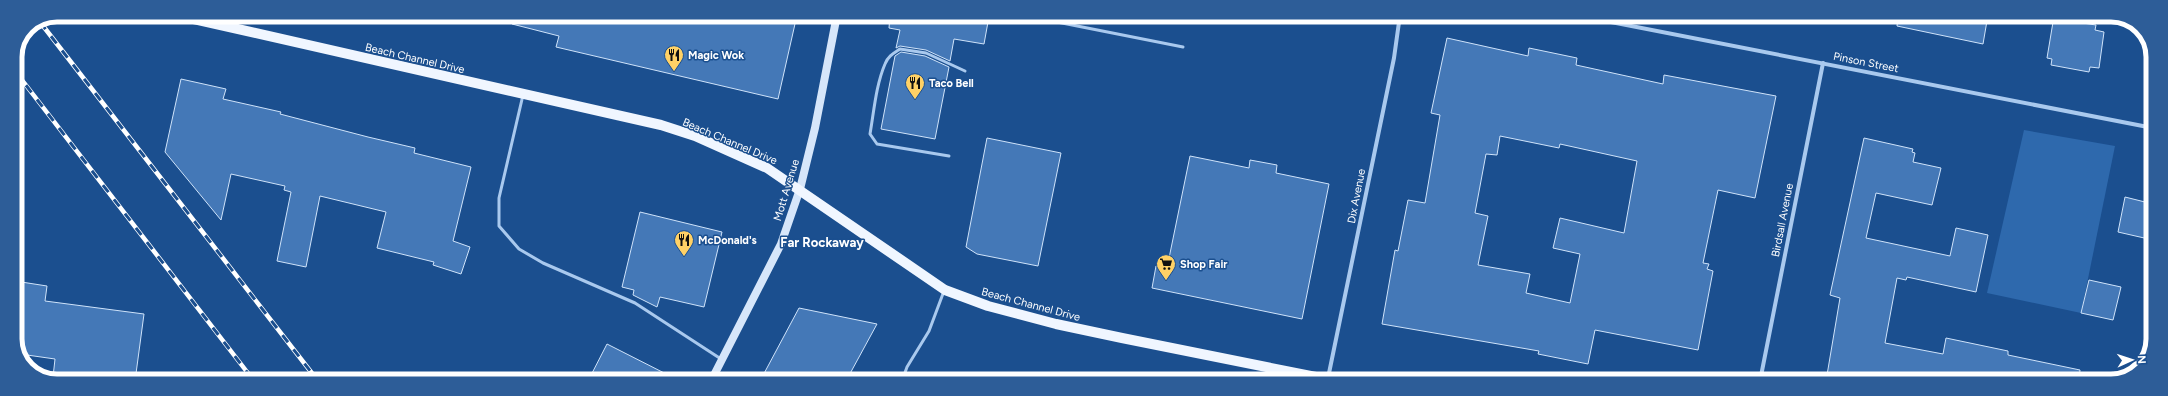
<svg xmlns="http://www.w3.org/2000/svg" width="2168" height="396" viewBox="0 0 2168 396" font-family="Figtree,sans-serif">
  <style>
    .green { fill: #2e69ad }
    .building { fill: #4478b7; stroke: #cfe3fa; fill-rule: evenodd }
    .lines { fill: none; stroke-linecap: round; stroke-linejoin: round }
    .lane { stroke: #a9c9ee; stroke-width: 3 }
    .street { stroke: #a9c9ee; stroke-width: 4 }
    .secondary { stroke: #d6e6fa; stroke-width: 8 }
    .primary { stroke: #f0f6ff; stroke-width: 10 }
    .rail-casing { stroke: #fff; stroke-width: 4.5 }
    .rail { stroke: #1b4f8f; stroke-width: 3; stroke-dasharray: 9; stroke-linecap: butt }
    .labels { text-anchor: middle; stroke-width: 3; stroke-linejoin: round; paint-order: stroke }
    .poi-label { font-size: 11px; font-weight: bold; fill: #fff; stroke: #1b4f8f; text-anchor: start }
    .street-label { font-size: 11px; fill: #fff; stroke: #1b4f8f }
    .quarter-label { font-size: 13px; font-weight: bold; fill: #fff; stroke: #1b4f8f }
    .rim { fill: none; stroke: #fff; stroke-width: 5 }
  </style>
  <rect width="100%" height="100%" fill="#1b4f8f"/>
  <!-- green -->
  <polygon class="green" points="2024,130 2115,146 2081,313 1987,293"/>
  <!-- building -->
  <g class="building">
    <polygon points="513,15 797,15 778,99 556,47 559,36 512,24"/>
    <polygon points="890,15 959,15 988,22 984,44 954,39 950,61 926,50 900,46 896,48 900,30 889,28"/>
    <polygon points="1898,15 1988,15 1983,44 1897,26"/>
    <polygon points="2056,19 2096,25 2095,30 2104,32 2099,68 2090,67 2089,72 2051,65 2052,59 2047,58 2053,22 2055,22"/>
    <path d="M 1447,38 L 1528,56 L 1529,48 L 1577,58 L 1576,65 L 1663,84 L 1664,75 L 1776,96 L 1755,198 L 1718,190 L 1703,263 L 1709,264 L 1707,269 L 1713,271 L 1698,350 L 1595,330 L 1588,364 L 1538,354 L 1539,351 L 1382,324 L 1395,250 L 1398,251 L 1408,200 L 1425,203 L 1440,115 L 1431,113 ZM 1500,136 L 1559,148 L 1560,144 L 1637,161 L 1624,233 L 1560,218 L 1553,248 L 1580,254 L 1570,303 L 1526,293 L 1530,274 L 1478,265 L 1488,216 L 1475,213 L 1486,154 L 1497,155 Z"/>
    <polygon points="901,52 925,56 949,67 935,139 881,129 895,56"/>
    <polygon points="181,79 226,89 223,99 281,112 280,114 368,137 415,148 414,153 471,167 453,241 470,247 461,274 433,265 434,262 377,248 386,212 320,196 306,267 277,261 291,192 284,190 285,186 231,174 221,220 165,152"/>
    <polygon points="987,138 1061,153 1038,266 977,254 966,247"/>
    <polygon points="1864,138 1913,149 1912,152 1915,153 1913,162 1941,168 1932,205 1876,193 1866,238 1950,256 1956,228 1988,235 1976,292 1907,277 1906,280 1897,278 1885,343 1943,354 1946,338 2008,351 2008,355 2080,370 2079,381 1826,381 1840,298 1830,295"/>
    <polygon points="1190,156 1249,168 1250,160 1277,165 1276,173 1329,184 1302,319 1152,288 1156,266 1167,268"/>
    <polygon points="2125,197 2153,204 2153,240 2118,232"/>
    <polygon points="640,212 722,232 704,307 660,297 657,307 633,295 634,290 622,287"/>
    <polygon points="2089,280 2121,287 2113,320 2081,313"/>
    <polygon points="15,281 47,286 45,301 144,314 135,381 76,381 53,377 55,359 20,354 15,344"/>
    <polygon points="799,308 877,324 846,381 760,381"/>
    <polygon points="607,344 680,381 588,381"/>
  </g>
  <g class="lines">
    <!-- lane -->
    <g class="lane">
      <polyline points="1044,15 1047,20 1183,47"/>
      <polyline points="523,95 499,198 499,226 519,249 543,263 635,303 721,359"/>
      <path d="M 949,156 L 877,144 L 870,134 C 874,111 876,85 885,64 C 888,56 894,53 900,49 L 926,53 L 965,71"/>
      <polyline points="902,381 907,367 929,331 944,291"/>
    </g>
    <!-- street -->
    <g class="street">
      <polyline points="1575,15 2153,128"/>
      <polyline points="1328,378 1394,58 1400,15"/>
      <polyline points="1760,381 1823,63"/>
    </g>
    <!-- secondary -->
    <polyline class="secondary" points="711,381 781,244 800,189 815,128 837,15"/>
    <!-- primary -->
    <polyline class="primary" points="176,15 661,125 695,136 767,168 945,290 988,306 1056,324 1122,338 1336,381"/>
    <!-- rail casing -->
    <g class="rail-casing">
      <g id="rail">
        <polyline points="40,22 318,381"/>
        <polyline points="15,71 254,381"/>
      </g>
    </g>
    <!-- rail -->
    <use href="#rail" class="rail"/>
  </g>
  <!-- icons -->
  <defs>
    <g id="restaurant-pin" transform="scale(1)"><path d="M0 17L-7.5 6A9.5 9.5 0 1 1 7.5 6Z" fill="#ffd166" stroke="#1b4f8f"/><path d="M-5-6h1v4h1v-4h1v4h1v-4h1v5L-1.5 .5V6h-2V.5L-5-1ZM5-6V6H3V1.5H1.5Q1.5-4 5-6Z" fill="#111"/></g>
    <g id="supermarket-pin" transform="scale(1)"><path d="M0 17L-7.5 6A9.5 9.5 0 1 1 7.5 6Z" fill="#ffd166" stroke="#1b4f8f"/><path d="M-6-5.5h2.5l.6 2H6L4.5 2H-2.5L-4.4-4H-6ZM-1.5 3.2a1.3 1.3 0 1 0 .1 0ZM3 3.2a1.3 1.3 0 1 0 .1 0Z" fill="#111"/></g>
  </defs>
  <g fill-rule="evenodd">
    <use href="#restaurant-pin" x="674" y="55"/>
    <use href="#restaurant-pin" x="915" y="83"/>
    <use href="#restaurant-pin" x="684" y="240"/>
    <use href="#supermarket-pin" x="1166" y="264"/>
  </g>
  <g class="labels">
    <!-- poi labels -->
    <g class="poi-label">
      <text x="688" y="59">Magic Wok</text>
      <text x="929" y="87">Taco Bell</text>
      <text x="698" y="244">McDonald's</text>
      <text x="1180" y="268">Shop Fair</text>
    </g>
    <!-- street labels -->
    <g class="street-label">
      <text transform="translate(415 58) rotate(13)" y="4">Beach Channel Drive</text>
      <text transform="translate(1866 62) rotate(11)" y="4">Pinson Street</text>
      <text transform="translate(730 141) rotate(23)" y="4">Beach Channel Drive</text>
      <text transform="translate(786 190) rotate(-73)" y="4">Mott Avenue</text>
      <text transform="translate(1356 196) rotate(-79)" y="4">Dix Avenue</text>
      <text transform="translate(1782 220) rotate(-79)" y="4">Birdsall Avenue</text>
      <text transform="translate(1031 304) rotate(15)" y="4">Beach Channel Drive</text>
    </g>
    <!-- quarter labels -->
    <g class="quarter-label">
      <text x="822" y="247">Far Rockaway</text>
    </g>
  </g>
  <!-- crop -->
  <path d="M0 0H2168V396H0ZM57 22H2111A35 35 0 0 1 2146 57V339A35 35 0 0 1 2111 374H57A35 35 0 0 1 22 339V57A35 35 0 0 1 57 22Z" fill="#2d5d98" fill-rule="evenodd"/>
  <path class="rim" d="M57 22H2111A35 35 0 0 1 2146 57V339A35 35 0 0 1 2111 374H57A35 35 0 0 1 22 339V57A35 35 0 0 1 57 22Z"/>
  <!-- north arrow -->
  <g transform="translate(2132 360) rotate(87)" stroke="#1b4f8f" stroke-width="3" paint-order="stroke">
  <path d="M0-3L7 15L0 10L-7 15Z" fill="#ffffff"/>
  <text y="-6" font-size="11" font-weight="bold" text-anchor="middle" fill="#ffffff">N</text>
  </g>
</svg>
